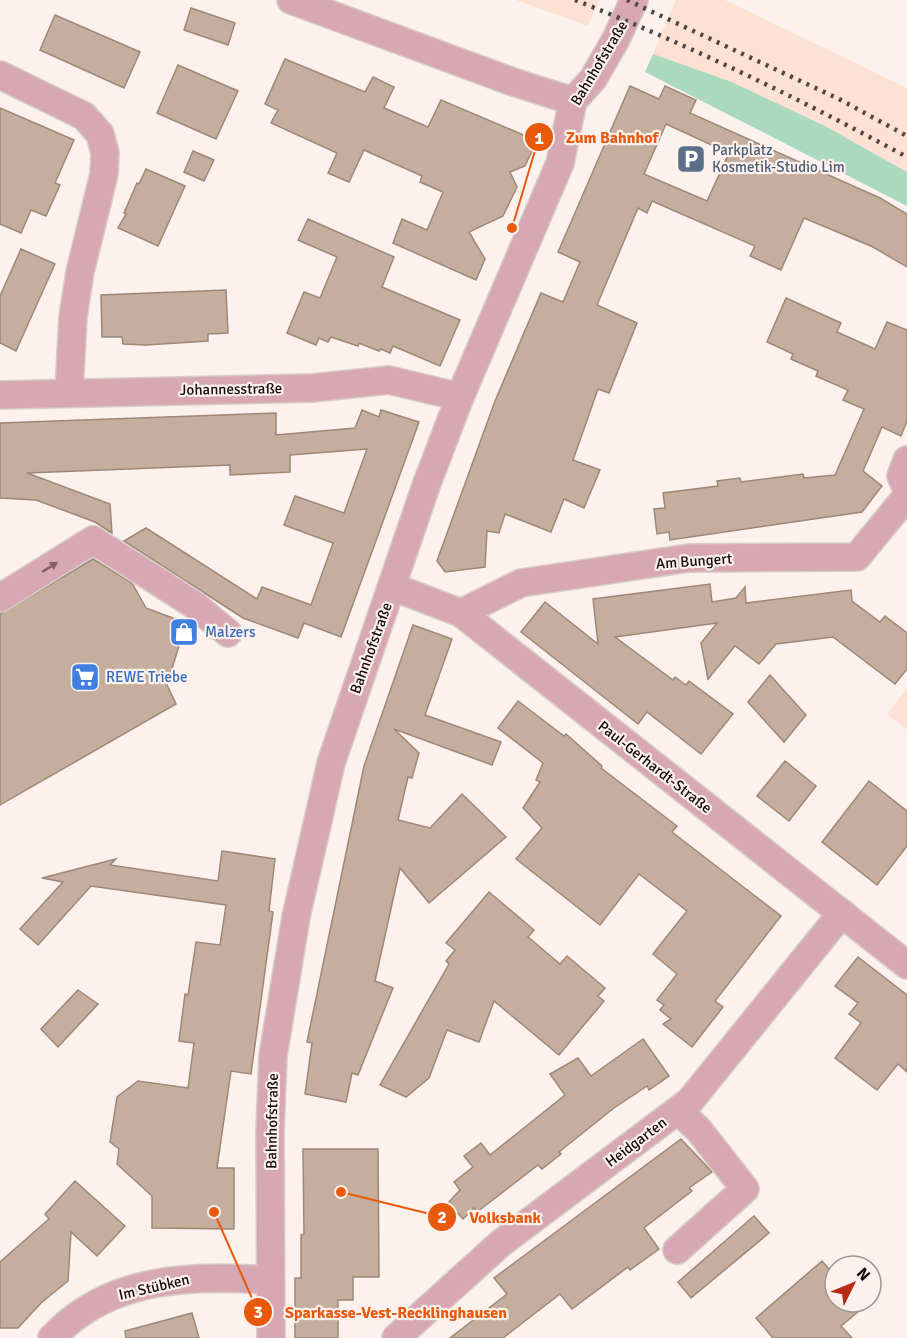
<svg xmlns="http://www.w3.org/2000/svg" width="907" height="1338" viewBox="0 0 907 1338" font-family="Signika,sans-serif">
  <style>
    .built { fill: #fde1d3 }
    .green { fill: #abd9c0 }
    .building { fill: #c6ae9f; stroke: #9f8778; stroke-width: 1.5; fill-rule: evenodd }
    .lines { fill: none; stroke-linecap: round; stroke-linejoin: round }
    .minor-casing { stroke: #d7ccc7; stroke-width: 30 }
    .minor { stroke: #d7a8b3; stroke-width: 27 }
    .rail { stroke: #504743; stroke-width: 4.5; stroke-dasharray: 3 6; stroke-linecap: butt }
    .oneway { fill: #7f6166 }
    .labels { text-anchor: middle; stroke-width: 4.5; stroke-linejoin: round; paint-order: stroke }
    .street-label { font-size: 15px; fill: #140b07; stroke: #fcf1ec }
    .service-label { font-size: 15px; fill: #4e5e75; stroke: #fcf1ec; text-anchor: start }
    .shop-label { font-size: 15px; fill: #366cbe; stroke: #fcf1ec; text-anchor: start }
    .leader { fill: none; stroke: #e8590c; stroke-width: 2 }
    .callout-dot { fill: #e8590c; stroke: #fcf1ec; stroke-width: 2 }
    .mark-label { font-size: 18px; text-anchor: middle; font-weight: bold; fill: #fff }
    .callout-label { font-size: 16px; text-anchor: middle; font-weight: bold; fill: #e8590c; stroke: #fcf1ec; stroke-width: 4.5; stroke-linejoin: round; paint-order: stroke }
  </style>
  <rect width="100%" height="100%" fill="#fcf1ec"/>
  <!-- built -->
  <g class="built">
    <polygon points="516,0 600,0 588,26"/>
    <polygon points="676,0 725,0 907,88 907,172 825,126 732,82 653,54"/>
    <polygon points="907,688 907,730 887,714"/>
  </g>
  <!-- green -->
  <polygon class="green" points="653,54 732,82 825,126 907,172 907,206 645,72"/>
  <!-- building -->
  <g class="building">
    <polygon points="191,8 235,23 228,45 184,30"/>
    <polygon points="55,15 140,52 124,88 40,50"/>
    <polygon points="285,59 365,92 373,77 394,87 384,108 428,127 441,100 526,136 532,151 525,166 510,172 517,187 503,216 469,232 485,259 476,280 393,243 402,219 427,230 443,192 420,182 422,176 364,150 349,182 328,173 337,153 271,123 278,110 265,104"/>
    <polygon points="178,65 238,91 216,139 157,113"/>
    <path d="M 630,86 L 659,99 L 665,86 L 696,100 L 690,113 L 880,198 L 907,214 L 907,267 L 873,247 L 804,218 L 781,270 L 750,256 L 755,246 L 652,201 L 647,213 L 638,208 L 597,305 L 637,323 L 609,393 L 598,389 L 573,460 L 600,470 L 584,508 L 564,499 L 551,532 L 505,514 L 499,533 L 487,531 L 485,567 L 445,572 L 437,561 L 495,401 L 541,293 L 563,302 L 580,262 L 558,252 ZM 666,124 L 729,153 L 707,201 L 644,174 Z"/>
    <polygon points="0,108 74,140 55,183 60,185 46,216 31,210 21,233 0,224"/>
    <polygon points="193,151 214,160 204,181 184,172"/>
    <polygon points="146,169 185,186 158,246 118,228 126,214 124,213 137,183 139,184"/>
    <polygon points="308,219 394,257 382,287 460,320 440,366 393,346 390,353 381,349 379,351 359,343 358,346 331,337 328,342 319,338 316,345 287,333 304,292 320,298 337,257 298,240"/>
    <polygon points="21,249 55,264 16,351 0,343 0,296"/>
    <polygon points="226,290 228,333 208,334 208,341 146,345 123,344 122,337 102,337 101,295"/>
    <polygon points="786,298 841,323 837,332 875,349 887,322 907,330 907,421 901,436 882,427 863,471 882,486 862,512 670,540 669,532 657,534 654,509 665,508 663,493 718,486 717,481 740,478 741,482 803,474 804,478 835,475 864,409 843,400 848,390 816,376 818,371 791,359 793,354 767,342"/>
    <polygon points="362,410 379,417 381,410 419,422 341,637 304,623 298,638 243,618 124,541 146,528 257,599 262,587 311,605 333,543 284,525 295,496 344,513 367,449 290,455 290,472 230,475 230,465 27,473 110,504 112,533 95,522 36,500 0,498 0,423 276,413 276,435 355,428"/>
    <polygon points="93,559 132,583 146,608 186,623 167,685 176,704 0,805 0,614"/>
    <polygon points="710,584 712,602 736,598 745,587 746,603 851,590 852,601 880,622 885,616 907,633 907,669 895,684 833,637 776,644 759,664 735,646 708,679 701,643 717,623 615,637 673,680 675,677 686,685 689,681 733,714 701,754 647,712 638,724 521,632 545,602 598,644 593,599"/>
    <polygon points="413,625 452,639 425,715 501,742 492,765 394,729 419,753 412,778 408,777 398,820 430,828 462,794 506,837 429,903 400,868 375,981 393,988 358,1075 352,1073 346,1102 305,1094 312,1043 307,1042 364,766"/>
    <polygon points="770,675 806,715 784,742 748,702"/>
    <polygon points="518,701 564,736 566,734 602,766 601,768 677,826 672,832 781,916 715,1001 723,1007 692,1047 663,1024 671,1019 660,1010 664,1005 657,1000 677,974 653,954 687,911 639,874 600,925 516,859 542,828 523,808 540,782 536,780 543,763 498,728"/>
    <polygon points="785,761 816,786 789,821 757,796"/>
    <polygon points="869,781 907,811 907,846 877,885 822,842"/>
    <polygon points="222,851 275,859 269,911 273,912 251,1074 231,1071 217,1168 234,1168 234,1229 152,1228 152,1196 117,1164 119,1149 110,1142 117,1097 138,1081 188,1088 194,1043 179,1041 185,994 188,995 196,942 220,945 226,905 91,886 38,945 20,929 63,882 42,878 116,859 110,865 218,881"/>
    <polygon points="489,892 534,930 528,937 560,964 567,956 605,988 598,996 604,1001 559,1055 494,1001 479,1042 447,1030 429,1078 406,1097 380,1085 449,964 446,961 455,950 446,943"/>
    <polygon points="858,957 907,995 907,1072 898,1064 877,1090 835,1058 861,1023 849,1014 858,1003 835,986"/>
    <polygon points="78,990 98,1004 58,1047 41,1029"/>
    <polygon points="643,1039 669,1076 649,1090 647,1086 614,1108 559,1152 561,1154 542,1169 538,1165 477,1212 474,1208 463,1219 448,1203 460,1190 454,1182 473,1167 464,1156 481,1143 490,1155 565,1095 550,1074 578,1058 591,1076"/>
    <polygon points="681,1139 712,1172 689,1188 692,1191 644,1228 659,1249 630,1270 628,1267 572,1309 560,1294 503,1338 450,1338 507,1294 494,1278"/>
    <polygon points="303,1149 378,1149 379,1277 353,1277 353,1300 338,1300 338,1338 295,1338 295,1278 301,1278 301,1235 304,1234"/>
    <polygon points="75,1181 125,1226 97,1256 71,1232 68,1281 41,1303 18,1328 0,1328 0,1262 49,1219 45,1214"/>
    <polygon points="754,1216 769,1233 691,1298 678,1282"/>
    <polygon points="822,1261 835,1276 835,1302 870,1302 841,1326 852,1338 773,1338 756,1318"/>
    <polygon points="192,1313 199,1338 126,1338 125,1331"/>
  </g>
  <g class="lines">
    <!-- minor casing -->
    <g class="minor-casing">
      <g id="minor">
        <polyline points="291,0 513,82 573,101"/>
        <polyline points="0,75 84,116 100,134 105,153 104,174 80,272 73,317 69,391"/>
        <polyline points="0,395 312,388 389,380 460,397"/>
        <polyline points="907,460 901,476 907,490"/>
        <polyline points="393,587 461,613 907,965"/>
        <polyline points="0,598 93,540 193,604 228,633"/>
        <polyline points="461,613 521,583 689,558 857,557 907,496"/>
        <polyline points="677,1250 745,1189 698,1129 678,1111"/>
        <path d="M 52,1338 C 109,1276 192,1275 270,1280"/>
        <polyline points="271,1338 270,1131 273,1056 296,917 331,763 427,483 460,397 560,163 573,101 593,79 616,39 634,0"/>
        <polyline points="396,1338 501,1243 690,1101 842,913"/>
      </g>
    </g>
    <!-- minor -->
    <use href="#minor" class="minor"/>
    <!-- rail -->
    <g class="rail">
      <path d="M 575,0 C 689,45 800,99 907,157"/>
      <polyline points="627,0 839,99 907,136"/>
    </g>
  </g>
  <!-- one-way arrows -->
  <defs><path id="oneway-solid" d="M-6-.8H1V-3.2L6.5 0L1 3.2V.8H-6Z" transform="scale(1.5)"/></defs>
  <use class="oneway" href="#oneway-solid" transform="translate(50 567) rotate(-32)"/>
  <!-- icons -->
  <defs>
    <g id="parking-square" transform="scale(1.5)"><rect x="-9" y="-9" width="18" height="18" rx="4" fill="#5c6f8a" stroke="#fcf1ec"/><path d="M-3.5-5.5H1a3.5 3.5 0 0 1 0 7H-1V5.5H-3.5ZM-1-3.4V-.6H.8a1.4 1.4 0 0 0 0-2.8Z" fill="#fff"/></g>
    <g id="shop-square" transform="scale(1.5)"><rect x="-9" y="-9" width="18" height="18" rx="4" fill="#3f7fe0" stroke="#fcf1ec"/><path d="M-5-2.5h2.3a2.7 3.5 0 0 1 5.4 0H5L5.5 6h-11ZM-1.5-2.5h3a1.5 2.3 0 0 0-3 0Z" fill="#fff"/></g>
    <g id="supermarket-square" transform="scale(1.5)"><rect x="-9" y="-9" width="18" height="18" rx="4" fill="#3f7fe0" stroke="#fcf1ec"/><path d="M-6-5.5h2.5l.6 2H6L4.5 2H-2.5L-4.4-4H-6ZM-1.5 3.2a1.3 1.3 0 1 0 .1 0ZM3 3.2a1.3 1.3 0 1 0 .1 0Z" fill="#fff"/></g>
  </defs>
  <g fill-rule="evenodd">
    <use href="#parking-square" x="691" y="159"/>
    <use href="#shop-square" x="184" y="632"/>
    <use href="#supermarket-square" x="85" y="677"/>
  </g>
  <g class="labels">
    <!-- street labels -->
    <g class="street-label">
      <text transform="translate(599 63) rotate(-59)" y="5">Bahnhofstraße</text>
      <text transform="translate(231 389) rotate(-1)" y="5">Johannesstraße</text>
      <text transform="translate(694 561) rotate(-4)" y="5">Am Bungert</text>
      <text transform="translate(371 648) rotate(-70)" y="5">Bahnhofstraße</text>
      <text transform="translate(655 767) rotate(38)" y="5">Paul-Gerhardt-Straße</text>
      <text transform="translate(272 1121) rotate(-89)" y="5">Bahnhofstraße</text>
      <text transform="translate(636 1142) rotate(-37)" y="5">Heidgarten</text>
      <text transform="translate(154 1287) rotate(-13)" y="5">Im Stübken</text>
    </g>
    <!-- service labels -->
    <g class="service-label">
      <text x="712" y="155">Parkplatz<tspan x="712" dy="17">Kosmetik-Studio Lim</tspan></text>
    </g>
    <!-- shop labels -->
    <g class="shop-label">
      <text x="205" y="637">Malzers</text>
      <text x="106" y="682">REWE Triebe</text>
    </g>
  </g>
  <!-- callouts -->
  <path class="leader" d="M512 228L539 137M341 1192L442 1217M214 1212L258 1312"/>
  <g class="callout-dot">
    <circle cx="512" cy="228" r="6"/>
    <circle cx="341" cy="1192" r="6"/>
    <circle cx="214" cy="1212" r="6"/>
    <circle cx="539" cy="137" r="15"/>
    <circle cx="442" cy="1217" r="15"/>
    <circle cx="258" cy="1312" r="15"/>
  </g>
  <g class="mark-label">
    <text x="539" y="144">1</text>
    <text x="442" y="1223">2</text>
    <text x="258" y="1318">3</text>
  </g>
  <g class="callout-label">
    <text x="612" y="143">Zum Bahnhof</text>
    <text x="505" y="1223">Volksbank</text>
    <text x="396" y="1318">Sparkasse-Vest-Recklinghausen</text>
  </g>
  <!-- north arrow -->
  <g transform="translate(853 1284) rotate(47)"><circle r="28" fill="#fcf1ec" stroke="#9f9590" stroke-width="1.5"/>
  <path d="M0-4.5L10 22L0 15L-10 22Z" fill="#b72b16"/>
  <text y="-9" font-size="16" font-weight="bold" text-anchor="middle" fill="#140b07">N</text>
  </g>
</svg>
